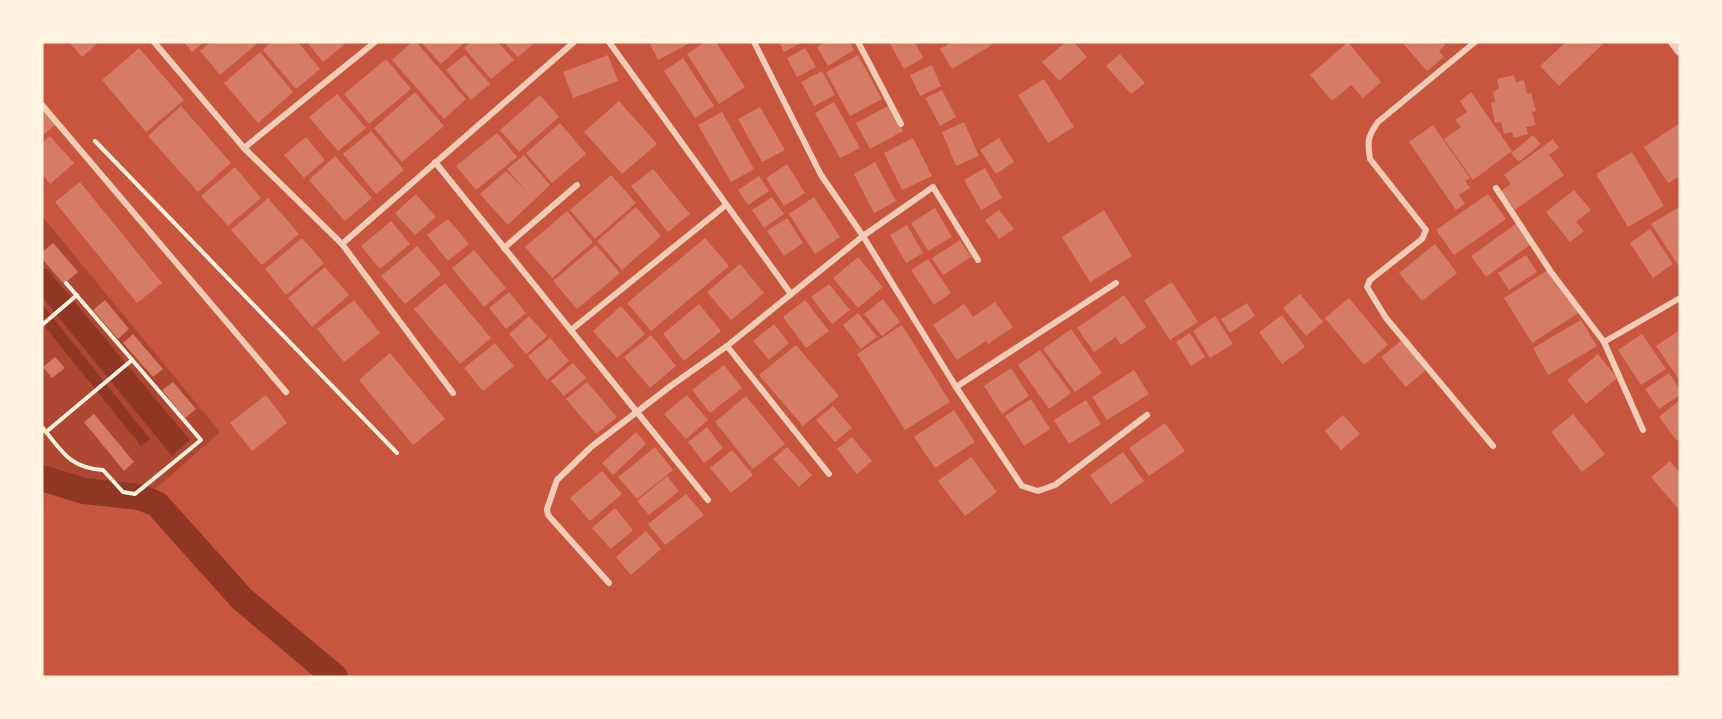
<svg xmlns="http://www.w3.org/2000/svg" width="1722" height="719" viewBox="0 0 1722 719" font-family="'PT Sans Narrow',sans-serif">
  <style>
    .green { fill: #ae4732 }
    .water { fill: #8f3625 }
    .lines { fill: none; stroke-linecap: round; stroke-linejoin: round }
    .canal { stroke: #8f3625; stroke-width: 26 }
    .building { fill: #d67c66 }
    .path { stroke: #fff3e0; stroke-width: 4 }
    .minor { stroke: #f1ccb7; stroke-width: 6 }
    .tertiary { stroke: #f1ccb7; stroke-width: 10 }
  </style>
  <rect width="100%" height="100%" fill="#c8553d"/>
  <!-- green -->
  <polygon class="green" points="42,216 220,432 144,499 81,490 42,478"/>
  <!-- water -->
  <g class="water">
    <polygon points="42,268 47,269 190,440 172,456 42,297"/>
    <polygon points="42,304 150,439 141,446 42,323"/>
  </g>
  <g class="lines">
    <!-- canal -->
    <polyline class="canal" points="42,478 84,491 139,497 157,504 242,599 335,677"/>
  </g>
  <!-- building -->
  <g class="building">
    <polygon points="69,42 99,42 82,57"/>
    <polygon points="184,42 204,42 192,52"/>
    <polygon points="211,42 259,42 220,75 200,51"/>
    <polygon points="271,42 298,42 320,69 296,89 263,50"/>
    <polygon points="307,42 347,42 323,62"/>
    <polygon points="412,42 416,42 466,99 444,119 392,60"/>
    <polygon points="421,42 465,42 441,64"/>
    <polygon points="471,42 498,42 514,60 491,79 464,48"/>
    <polygon points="504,42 535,42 518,57"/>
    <polygon points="649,42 692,42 658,60"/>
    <polygon points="705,42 716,42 745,87 719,104 687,54"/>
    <polygon points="779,42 803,42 784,52"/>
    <polygon points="825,42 850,42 854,50 828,66 817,47"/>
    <polygon points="889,42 915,42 923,58 904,69"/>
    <polygon points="952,42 991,42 992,45 952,69 940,49"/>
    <polygon points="1066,42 1074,42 1087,57 1059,81 1042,62"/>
    <polygon points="1348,42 1381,82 1363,98 1351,85 1332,101 1310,75"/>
    <polygon points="1402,42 1442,42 1445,45 1439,51 1444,57 1427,71"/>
    <polygon points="1566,42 1605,42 1559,86 1540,66"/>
    <polygon points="139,48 184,100 146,132 102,80"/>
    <polygon points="805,48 816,67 797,77 787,58"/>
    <polygon points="260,52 293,92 258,123 224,83"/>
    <polygon points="1120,54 1145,83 1131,94 1106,66"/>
    <polygon points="465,55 490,84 471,100 446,70"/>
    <polygon points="608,55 618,81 573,98 563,72"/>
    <polygon points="858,55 882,99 850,116 826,72"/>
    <polygon points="683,58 714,106 695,118 664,71"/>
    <polygon points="386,59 411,89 369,124 344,94"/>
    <polygon points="932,65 941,86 920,96 910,75"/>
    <polygon points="822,71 835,95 814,106 801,82"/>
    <polygon points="1514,75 1516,82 1524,80 1527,94 1531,93 1536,111 1532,112 1536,125 1526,127 1528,134 1514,138 1512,132 1504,134 1501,122 1495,123 1491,103 1495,102 1493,92 1499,88 1497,79"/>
    <polygon points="1044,79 1074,127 1048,143 1018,95"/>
    <polygon points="942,90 956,117 940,126 925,98"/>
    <polygon points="415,92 444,126 402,162 374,128"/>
    <polygon points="1471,92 1512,151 1473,180 1444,139 1461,127 1455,120 1467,112 1460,101"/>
    <polygon points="337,94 366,128 338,151 309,117"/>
    <polygon points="540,95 559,117 519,152 500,130"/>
    <polygon points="619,101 657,144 622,174 584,132"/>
    <polygon points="834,102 860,148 840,158 815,113"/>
    <polygon points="890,105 903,131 870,149 856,123"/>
    <polygon points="181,106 231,163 198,192 148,136"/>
    <polygon points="760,107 785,150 762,162 738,119"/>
    <polygon points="42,110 55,125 42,136"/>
    <polygon points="722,112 754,169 731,182 698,125"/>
    <polygon points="964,122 979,156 956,166 942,132"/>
    <polygon points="560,123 586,154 552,183 526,153"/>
    <polygon points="1680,123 1680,176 1668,183 1644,147"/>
    <polygon points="1433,125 1470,178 1465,181 1470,188 1459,195 1465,204 1456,210 1409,142"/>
    <polygon points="371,131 404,170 376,194 343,154"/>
    <polygon points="497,133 517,157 476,190 456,166"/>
    <polygon points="1533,135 1541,144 1519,162 1511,153"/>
    <polygon points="50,136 74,163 50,184 42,174 42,143"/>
    <polygon points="306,137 325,160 304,178 284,155"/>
    <polygon points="913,138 932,176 902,190 884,153"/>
    <polygon points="999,138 1014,162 996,174 980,150"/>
    <polygon points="1553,139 1559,148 1549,155 1564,175 1515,210 1501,191 1511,184 1504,175"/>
    <polygon points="1632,152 1664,206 1628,227 1596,174"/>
    <polygon points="524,155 550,185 508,225 480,194 506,171 527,192 507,169"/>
    <polygon points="335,156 372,198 345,221 309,180"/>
    <polygon points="875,162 896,201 874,213 854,174"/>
    <polygon points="787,164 805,193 784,206 766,178"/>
    <polygon points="235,167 261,198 228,226 201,196"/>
    <polygon points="985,168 1002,198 981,210 964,180"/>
    <polygon points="653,169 690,214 668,232 631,186"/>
    <polygon points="611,175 636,203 595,239 570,210"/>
    <polygon points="759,176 769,191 748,205 738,190"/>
    <polygon points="80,182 162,283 137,303 55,202"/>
    <polygon points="1574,190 1591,210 1576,222 1584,231 1570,242 1546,212"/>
    <polygon points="416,194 436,217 415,235 395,213"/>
    <polygon points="1488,194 1506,219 1454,255 1436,230"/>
    <polygon points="772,197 784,214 764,228 752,210"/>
    <polygon points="814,197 840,237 815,254 789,214"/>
    <polygon points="268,198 299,234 262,265 231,230"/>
    <polygon points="636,207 661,236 622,270 597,241"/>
    <polygon points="1679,207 1680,208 1680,268 1651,224"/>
    <polygon points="935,208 952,237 928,251 911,223"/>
    <polygon points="999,210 1014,229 999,239 985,220"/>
    <polygon points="1104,210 1132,256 1090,282 1062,237"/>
    <polygon points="567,211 593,242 552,278 525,247"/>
    <polygon points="787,218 803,243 784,256 767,231"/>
    <polygon points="448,219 469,244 448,261 427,235"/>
    <polygon points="391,221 410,244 380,269 361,246"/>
    <polygon points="1517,223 1531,244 1486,277 1471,256"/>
    <polygon points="907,225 923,253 906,263 890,235"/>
    <polygon points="1650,229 1673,264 1653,278 1630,243"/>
    <polygon points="302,238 324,263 286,295 265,269"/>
    <polygon points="705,238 729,266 651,331 627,303"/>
    <polygon points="960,240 971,257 943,275 932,258"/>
    <polygon points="53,243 78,272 64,284 42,259 42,252"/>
    <polygon points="1435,244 1457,273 1422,301 1399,273"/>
    <polygon points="596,245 620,273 577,309 553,281"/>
    <polygon points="417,246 441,274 405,304 381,276"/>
    <polygon points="474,250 506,288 484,307 452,268"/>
    <polygon points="1526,255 1537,272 1509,290 1498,273"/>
    <polygon points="858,257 883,287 858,308 833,278"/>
    <polygon points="928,259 951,293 934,305 911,270"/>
    <polygon points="740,264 764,293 731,320 707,292"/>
    <polygon points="325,267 349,295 312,327 288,298"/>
    <polygon points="1551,268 1580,312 1532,343 1504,298"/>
    <polygon points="1172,282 1198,322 1170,340 1144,300"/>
    <polygon points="445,283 491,338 460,364 414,309"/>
    <polygon points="829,284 850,310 832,324 811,297"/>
    <polygon points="509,292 526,313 506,329 489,308"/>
    <polygon points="1300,294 1323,322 1306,336 1283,308"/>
    <polygon points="1124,295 1146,327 1121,345 1116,337 1094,352 1077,328"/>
    <polygon points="1349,298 1388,345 1364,365 1325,318"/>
    <polygon points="883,299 900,322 882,336 864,314"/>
    <polygon points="105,300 129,329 118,339 93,310"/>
    <polygon points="354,300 380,333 344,362 317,329"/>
    <polygon points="805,300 829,331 806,348 783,317"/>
    <polygon points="995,302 1013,327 988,344 986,341 957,360 933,325 964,304 973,317"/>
    <polygon points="1247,303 1255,316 1230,333 1221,319"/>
    <polygon points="699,304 721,331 684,361 663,334"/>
    <polygon points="621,306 645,334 617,358 593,331"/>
    <polygon points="858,313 877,337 861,349 843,325"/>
    <polygon points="1282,315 1305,347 1282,364 1259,332"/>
    <polygon points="529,316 547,336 526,354 509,334"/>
    <polygon points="1215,316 1233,344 1210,358 1193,331"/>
    <polygon points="1581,320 1597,346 1548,375 1533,348"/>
    <polygon points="774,324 789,343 769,360 753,341"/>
    <polygon points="902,325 950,402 905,430 857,354"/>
    <polygon points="1071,329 1102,373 1075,392 1043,349"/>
    <polygon points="1680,330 1680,381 1656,346"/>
    <polygon points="1190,333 1205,357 1191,366 1176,342"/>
    <polygon points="133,334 163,369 153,377 123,343"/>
    <polygon points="1642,334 1666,369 1641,385 1618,350"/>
    <polygon points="651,335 676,366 650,388 624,357"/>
    <polygon points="550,338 569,361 547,380 528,356"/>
    <polygon points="1402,340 1427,369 1406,387 1381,357"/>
    <polygon points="495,343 514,366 483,391 464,368"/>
    <polygon points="796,345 839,396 803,426 759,375"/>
    <polygon points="1040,350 1071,393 1049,409 1018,365"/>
    <polygon points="390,353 445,419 413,445 359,380"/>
    <polygon points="1598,354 1617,378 1586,404 1567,380"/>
    <polygon points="55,357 65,368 52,378 43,367"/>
    <polygon points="573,363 586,378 564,396 551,381"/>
    <polygon points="724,365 742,388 710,413 692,390"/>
    <polygon points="1011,368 1029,396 1002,414 984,386"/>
    <polygon points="1134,370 1149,394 1107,420 1092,397"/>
    <polygon points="1669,373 1680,390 1680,395 1659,409 1645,389"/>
    <polygon points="173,382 196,409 185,418 162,390"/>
    <polygon points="587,382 617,417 596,434 566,399"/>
    <polygon points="266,395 287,423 252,451 230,423"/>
    <polygon points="687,395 708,420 686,439 664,414"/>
    <polygon points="746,396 785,444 753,469 715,422"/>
    <polygon points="1031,399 1050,429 1024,446 1005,416"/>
    <polygon points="1086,400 1101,424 1069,444 1054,420"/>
    <polygon points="1680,400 1680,439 1677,441 1659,417"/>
    <polygon points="833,406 852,428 835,442 816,420"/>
    <polygon points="954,410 975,442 935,468 914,437"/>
    <polygon points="94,414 134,462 124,471 84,422"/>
    <polygon points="1573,414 1605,454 1582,472 1551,432"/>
    <polygon points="1343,415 1360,434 1341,450 1325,431"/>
    <polygon points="1165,423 1185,451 1149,476 1129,448"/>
    <polygon points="707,427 723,448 704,463 688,442"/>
    <polygon points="636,432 646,444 613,475 602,463"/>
    <polygon points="852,437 872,461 857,474 837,449"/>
    <polygon points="655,447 673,470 637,499 618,477"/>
    <polygon points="787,447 812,475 799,487 773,459"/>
    <polygon points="732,450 753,475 731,493 710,468"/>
    <polygon points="1123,452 1144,481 1111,504 1090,475"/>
    <polygon points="971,457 997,492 965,516 938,481"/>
    <polygon points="1670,461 1680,473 1680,511 1651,477"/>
    <polygon points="602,471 622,494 590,521 570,498"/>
    <polygon points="667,476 679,491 649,515 637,501"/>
    <polygon points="686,494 704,515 665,545 648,524"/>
    <polygon points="615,508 633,530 611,549 592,528"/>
    <polygon points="646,531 661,549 631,575 616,557"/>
  </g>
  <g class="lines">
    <!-- path -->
    <g class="path">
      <polyline points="95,141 397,453"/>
      <polyline points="42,325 77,295"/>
      <path d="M 42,427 C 62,451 69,468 103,470 L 123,492 L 135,494 L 201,440 L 66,283"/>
      <polyline points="46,432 132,360"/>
    </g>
    <!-- minor -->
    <g class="minor">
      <polyline points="154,42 244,148 342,244 453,393"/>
      <polyline points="609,42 791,294"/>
      <polyline points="754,42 821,175 863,236 956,387 1022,486 1038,491 1055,485 1147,415"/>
      <polyline points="858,42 901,124"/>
      <path d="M 1475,42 L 1378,122 C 1368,136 1367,141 1370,159 L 1426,230 L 1422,239 L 1370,280 L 1367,287 L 1386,318 L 1493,446"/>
      <polyline points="42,105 286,392"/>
      <polyline points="244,148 375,42"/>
      <polyline points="435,162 708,500"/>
      <polyline points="1496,188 1551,272 1604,342 1680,298"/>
      <polyline points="342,244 574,42"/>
      <polyline points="504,248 577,185"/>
      <polyline points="571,330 726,205"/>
      <polyline points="1604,342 1643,430"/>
      <polyline points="727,346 829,474"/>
      <polyline points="956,387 1116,283"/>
      <polyline points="609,583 548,515 547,509 557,480 591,447 672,385 727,346 863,236 933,187 978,260"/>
    </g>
    <!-- tertiary -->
    <polyline class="tertiary" points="1673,42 1680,51"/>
  </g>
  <!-- border -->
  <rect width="1722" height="719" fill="none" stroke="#fff3e0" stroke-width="87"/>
</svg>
